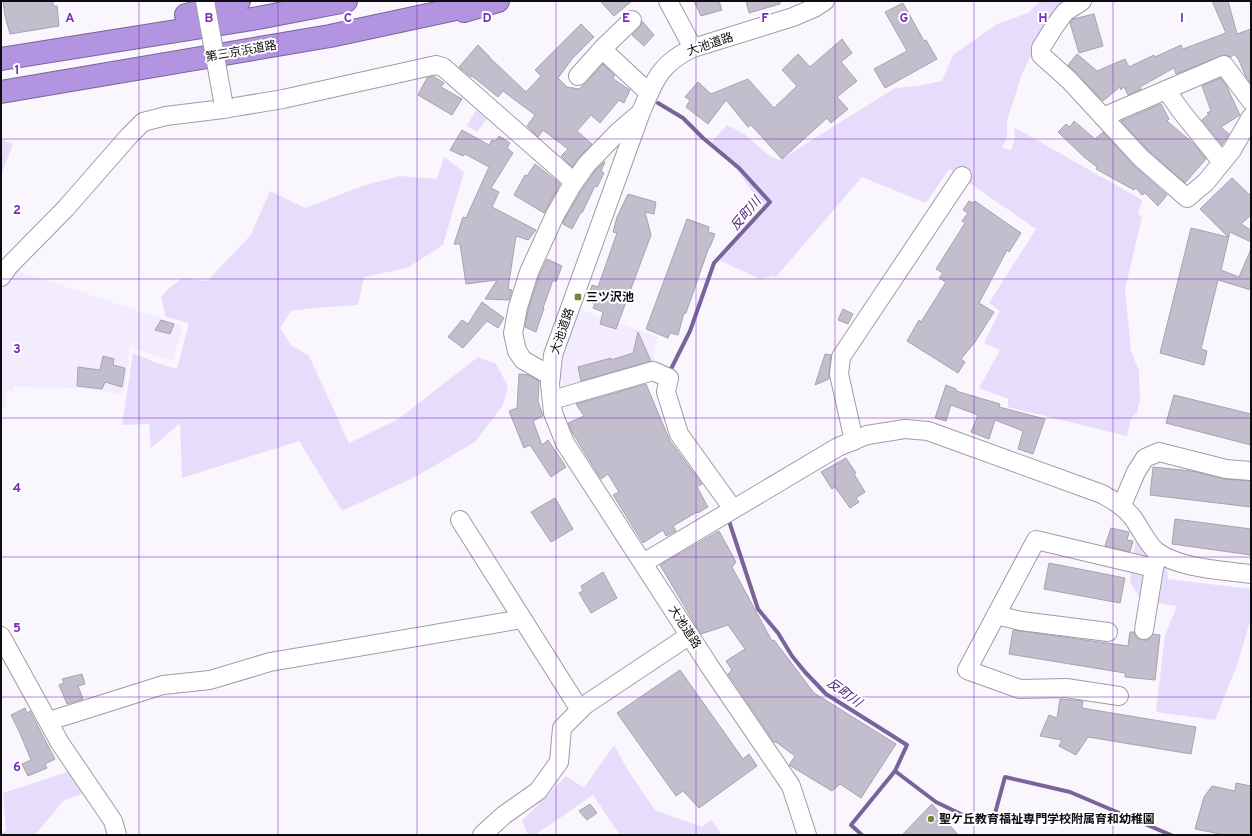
<svg xmlns="http://www.w3.org/2000/svg" width="1252" height="836" viewBox="0 0 1252 836" font-family="Overpass,'Noto Sans JP',sans-serif">
  <style>
    .built { fill: #f3ecfe }
    .green { fill: #e7dcfc }
    .lines { fill: none; stroke-linecap: round; stroke-linejoin: round }
    .stream { stroke: #7a639b; stroke-width: 4 }
    .building { fill: #c3becd; stroke: #a7a2b0 }
    .minor-casing { stroke: #a09ba9; stroke-width: 20 }
    .highway-casing { stroke: #796498; stroke-width: 24 }
    .minor { stroke: #fff; stroke-width: 18 }
    .highway { stroke: #b394e1; stroke-width: 22 }
    .minor-bridge-casing { stroke: #a09ba9; stroke-width: 20; stroke-linecap: butt }
    .minor-bridge { stroke: #fff; stroke-width: 18 }
    .grid { fill: none; stroke: #7b2cbf; stroke-width: 1; stroke-opacity: 0.55 }
    .poi-dot { fill: #728737; stroke: #fff; stroke-width: 1.5 }
    .labels { text-anchor: middle; stroke-width: 4; stroke-linejoin: round; paint-order: stroke }
    .street-label { font-size: 12px; fill: #0d0c10; stroke: #fff }
    .poi-label { font-size: 12px; font-weight: bold; fill: #0d0c10; stroke: #fff; text-anchor: start }
    .water-label { font-size: 13px; font-style: italic; fill: #4b1d79; stroke: #fff }
    .grid-label { font-size: 13px; text-anchor: middle; font-weight: bold; fill: #7b2cbf; stroke: #fff; stroke-width: 4; stroke-linejoin: round; paint-order: stroke }
  </style>
  <rect width="100%" height="100%" fill="#f9f7fd"/>
  <!-- built -->
  <g class="built">
    <polygon points="13,269 183,326 173,361 130,347 128,366 124,394 79,388 14,387 14,391 8,390 5,409 1,409 1,286"/>
    <polygon points="579,309 658,337 653,353 656,364 563,391 560,368 562,356"/>
  </g>
  <!-- green -->
  <g class="green">
    <polygon points="1040,1 1071,1 1034,50 1022,74 1007,121 1007,138 1002,148 1011,150 1015,139 1014,127 1142,200 1138,214 1142,217 1125,289 1131,351 1139,371 1140,400 1137,413 1131,418 1127,436 1008,407 1008,399 979,388 1000,350 984,343 1000,311 989,303 1036,229 949,169 926,203 862,177 776,277 772,276 760,279 719,260 765,211 741,175 712,142 727,125 743,133 771,157 780,160 895,88 917,86 942,81 953,55 997,24 1028,13"/>
    <polygon points="476,110 487,119 477,132 467,126"/>
    <polygon points="1,139 13,144 1,175"/>
    <polygon points="444,157 464,172 443,245 407,268 364,277 358,305 315,308 291,311 280,328 291,345 309,356 349,443 397,420 478,357 496,364 508,386 503,405 475,442 417,476 342,511 299,441 182,478 180,423 151,448 149,424 122,425 133,353 157,363 177,369 189,323 166,317 161,297 169,288 183,278 207,281 251,235 270,191 305,208 365,185 400,176 437,179"/>
    <polygon points="1136,538 1166,562 1168,579 1251,589 1251,618 1237,665 1215,720 1156,712 1165,635 1177,606 1141,600 1130,582"/>
    <polygon points="614,745 629,772 655,810 702,827 711,820 722,835 620,835 593,795 535,835 528,835 522,821 566,776 584,788"/>
    <polygon points="73,770 86,792 63,801 35,835 1,835 1,832 6,831 3,793"/>
  </g>
  <g class="lines">
    <!-- stream -->
    <g class="stream">
      <polyline points="658,103 683,118 703,138 739,168 770,202 714,263 690,331 671,369"/>
      <polyline points="728,518 758,609 778,633 792,656 805,672 826,694 907,745 895,771 851,825 862,835"/>
      <polyline points="895,771 936,802 965,816 994,817 1005,777 1070,792 1171,835"/>
    </g>
  </g>
  <!-- building -->
  <g class="building">
    <polygon points="3,1 53,1 53,6 57,6 59,26 10,34 5,16"/>
    <polygon points="600,1 632,1 614,16"/>
    <polygon points="694,1 719,1 722,10 701,16"/>
    <polygon points="746,1 780,1 780,4 749,13"/>
    <polygon points="1212,1 1228,1 1237,34 1251,29 1251,84 1245,75 1238,58 1237,58 1235,54 1231,57 1224,55 1176,74 1174,68 1140,87 1141,89 1128,95 1124,87 1121,90 1120,87 1103,101 1068,65 1077,54 1097,71 1125,59 1129,67 1154,55 1155,57 1181,45 1183,49 1226,33"/>
    <polygon points="903,3 924,41 926,40 937,59 885,88 874,69 907,51 885,12"/>
    <polygon points="1094,14 1103,46 1079,53 1070,23 1073,19"/>
    <polygon points="642,21 654,35 644,46 632,35 640,27"/>
    <polygon points="581,24 594,37 572,59 558,78 567,87 579,89 586,83 603,64 615,76 612,78 630,90 624,103 619,100 600,123 591,115 577,131 592,144 579,157 572,167 561,156 568,149 543,130 538,137 527,126 535,115 503,91 498,97 472,76 471,77 459,67 478,45 490,57 489,57 526,92 541,76 535,70"/>
    <polygon points="842,39 852,53 841,62 857,81 837,97 848,109 831,123 827,118 782,159 751,125 748,127 726,100 708,124 686,107 690,100 685,97 698,82 711,94 748,79 774,108 797,86 782,70 798,54 810,67"/>
    <polygon points="433,76 444,83 441,87 462,99 452,115 418,95 427,78"/>
    <polygon points="1221,78 1227,87 1240,115 1221,127 1229,134 1222,145 1202,120 1209,114 1207,113 1211,111 1202,86"/>
    <polygon points="1161,104 1169,119 1167,121 1194,144 1206,159 1185,183 1148,150 1121,121"/>
    <polygon points="1074,121 1095,139 1103,132 1134,166 1167,195 1158,206 1145,193 1142,195 1136,188 1134,190 1096,169 1097,167 1084,157 1058,132 1066,124 1070,127"/>
    <polygon points="462,130 489,145 492,140 496,141 499,136 510,143 507,148 513,153 491,188 499,192 492,207 536,230 528,240 516,236 508,289 512,290 509,300 485,299 497,280 466,284 460,244 454,244 463,217 466,218 489,167 465,154 463,156 450,150"/>
    <polygon points="604,162 605,162 601,171 604,173 597,187 595,186 582,213 581,212 572,229 563,224 564,220 581,191 595,171"/>
    <polygon points="535,164 560,184 544,213 514,195 525,175 527,176"/>
    <polygon points="1232,178 1251,196 1251,215 1241,224 1251,230 1251,242 1230,232 1221,270 1239,277 1251,249 1251,290 1218,280 1201,349 1207,351 1204,365 1160,353 1191,228 1228,237 1200,209"/>
    <polygon points="628,194 656,202 654,214 645,212 651,235 616,329 600,324 603,312 593,308 595,303 592,303 592,300 588,298 592,285 598,287 617,233 613,232 617,217"/>
    <polygon points="969,201 973,203 975,201 1021,233 1009,252 1007,250 979,303 994,312 975,342 961,359 965,362 958,373 907,341 919,320 921,322 946,282 939,278 943,273 936,269 965,223 962,221 968,213 963,210"/>
    <polygon points="687,219 709,227 708,232 715,234 710,247 709,247 686,313 684,313 678,335 670,333 668,338 646,329"/>
    <polygon points="547,259 562,266 556,282 553,280 543,308 544,308 536,332 525,327 528,310 539,276"/>
    <polygon points="482,302 504,318 498,328 487,321 463,348 448,337 462,320 468,324"/>
    <polygon points="843,309 853,314 848,324 838,320"/>
    <polygon points="161,320 174,324 170,334 155,330"/>
    <polygon points="638,332 651,361 581,381 578,367 611,358 611,360 633,353"/>
    <polygon points="825,354 831,355 829,373 829,379 815,385"/>
    <polygon points="103,356 114,359 113,365 125,368 122,387 105,382 102,389 77,386 78,367 100,370"/>
    <polygon points="519,374 529,375 539,381 538,401 543,416 533,421 542,445 548,440 566,467 551,477 530,445 524,448 509,411 517,408"/>
    <polygon points="646,384 670,441 702,484 697,487 708,507 698,513 697,512 673,526 676,531 666,536 663,530 643,543 613,495 619,492 608,474 601,479 572,432 568,423 584,416 576,404"/>
    <polygon points="946,385 956,389 956,391 1000,404 999,407 1045,419 1033,454 1018,449 1023,431 995,420 989,439 971,432 978,415 951,405 946,421 935,418"/>
    <polygon points="1174,395 1251,414 1251,445 1166,423"/>
    <polygon points="846,458 856,473 854,474 865,492 856,498 859,502 850,508 835,487 832,489 821,472"/>
    <polygon points="1153,467 1192,471 1225,479 1251,481 1251,507 1150,495"/>
    <polygon points="555,498 573,529 551,542 531,512"/>
    <polygon points="1175,519 1251,529 1251,555 1172,544"/>
    <polygon points="1111,528 1129,532 1127,540 1133,541 1130,552 1105,546"/>
    <polygon points="719,531 736,562 732,567 772,641 774,640 814,693 896,744 861,798 840,784 832,791 789,765 795,756 776,742 774,742 728,674 732,670 726,661 745,649 728,625 701,634 660,565"/>
    <polygon points="1049,563 1125,578 1120,603 1044,589"/>
    <polygon points="603,572 617,598 591,613 579,593 583,591 581,586"/>
    <polygon points="1013,630 1128,646 1130,632 1134,632 1137,638 1143,640 1148,640 1153,634 1160,635 1155,680 1125,677 1125,673 1009,654"/>
    <polygon points="680,670 743,759 749,754 757,766 699,808 683,791 676,796 617,713"/>
    <polygon points="82,674 85,684 78,686 83,699 67,704 59,685 64,683 62,679"/>
    <polygon points="1060,699 1083,701 1082,708 1196,727 1191,754 1088,737 1076,755 1059,746 1062,740 1040,736 1049,715 1057,718"/>
    <polygon points="25,708 27,713 30,711 55,759 45,764 47,768 28,776 22,764 31,760 19,731 11,715"/>
    <polygon points="1236,783 1251,786 1251,835 1225,835 1195,829 1204,797 1212,786 1235,791"/>
    <polygon points="590,804 597,813 587,820 579,811"/>
    <polygon points="932,804 958,835 902,835"/>
  </g>
  <g class="lines">
    <!-- minor casing -->
    <g class="minor-casing">
      <g id="minor">
        <polyline points="668,1 693,48"/>
        <polyline points="1082,1 1065,12 1054,27 1041,48 1041,55 1069,80 1141,158 1187,198 1206,182 1232,150 1251,117"/>
        <polyline points="602,49 649,93"/>
        <polyline points="578,76 604,47 632,20"/>
        <polyline points="1166,90 1181,111 1222,162"/>
        <polyline points="223,109 283,99 436,65 443,67 574,182"/>
        <polyline points="1103,117 1224,65 1251,101"/>
        <polyline points="1,277 9,266 66,208 129,136 143,122 166,116 223,109 223,101"/>
        <polyline points="551,376 523,360 517,351 513,333 518,307 529,272 555,215 572,185 587,164 618,132 640,113"/>
        <polyline points="552,400 653,371 669,378 666,392 679,434 733,509"/>
        <polyline points="854,441 839,374 841,357 962,176"/>
        <polyline points="1122,505 1136,472 1145,458 1159,452 1226,469 1251,471"/>
        <polyline points="460,520 580,710"/>
        <path d="M 643,563 L 838,447 L 867,435 L 905,429 L 928,431 L 1102,494 C 1114,501 1125,507 1133,518 C 1141,529 1146,542 1156,551 C 1179,569 1223,570 1251,574"/>
        <polyline points="996,615 1021,621 1108,632"/>
        <polyline points="1144,630 1154,568 1157,558"/>
        <polyline points="1,636 60,743 113,821 117,835"/>
        <polyline points="1119,696 1066,688 1020,689 967,670 1036,540 1154,568"/>
        <polyline points="49,721 163,685 210,680 270,662 522,619"/>
        <polyline points="482,835 504,815 538,791 559,762 562,728 585,705 690,635"/>
        <path d="M 807,835 L 791,786 L 710,667 L 565,443 L 553,413 L 550,384 L 553,355 L 641,112 C 654,81 660,63 693,48 L 793,17 L 814,8 L 825,1"/>
      </g>
    </g>
    <!-- highway casing -->
    <g class="highway-casing">
      <g id="highway">
        <polyline points="464,11 498,1"/>
        <polyline points="186,15 239,1"/>
        <polyline points="1,59 258,18 346,1"/>
        <polyline points="1,92 330,36 451,10 478,1"/>
      </g>
    </g>
    <!-- minor -->
    <use href="#minor" class="minor"/>
    <!-- highway -->
    <use href="#highway" class="highway"/>
    <!-- minor-bridge casing -->
    <g class="minor-bridge-casing">
      <polyline id="minor-bridge" points="205,1 223,101"/>
    </g>
    <!-- minor-bridge -->
    <use href="#minor-bridge" class="minor-bridge"/>
  </g>
  <!-- grid -->
  <path class="grid" d="M 139,1 L 139,835M 278,1 L 278,835M 417,1 L 417,835M 556,1 L 556,835M 696,1 L 696,835M 835,1 L 835,835M 974,1 L 974,835M 1113,1 L 1113,835M 1,139 L 1251,139M 1,279 L 1251,279M 1,418 L 1251,418M 1,557 L 1251,557M 1,697 L 1251,697"/>
  <!-- markers -->
  <g class="poi-dot">
    <rect x="574" y="293" width="8" height="8" rx="2"/>
    <circle cx="931" cy="819" r="4"/>
  </g>
  <g class="labels">
    <!-- street labels -->
    <g class="street-label">
      <text transform="translate(710 44) rotate(-19)" y="4">大池道路</text>
      <text transform="translate(241 51) rotate(-10)" y="4">第三京浜道路</text>
      <text transform="translate(562 331) rotate(-71)" y="4">大池道路</text>
      <text transform="translate(685 627) rotate(57)" y="4">大池道路</text>
    </g>
    <!-- poi labels -->
    <g class="poi-label">
      <text x="586" y="301">三ツ沢池</text>
      <text x="939" y="823">聖ケ丘教育福祉専門学校附属育和幼稚園</text>
    </g>
    <!-- water labels -->
    <g class="water-label">
      <text transform="translate(745 213) rotate(-50)" y="5">反町川</text>
      <text transform="translate(845 692) rotate(36)" y="5">反町川</text>
    </g>
  </g>
  <g class="grid-label">
    <text x="70" y="22">A</text>
    <text x="209" y="22">B</text>
    <text x="348" y="22">C</text>
    <text x="487" y="22">D</text>
    <text x="626" y="22">E</text>
    <text x="765" y="22">F</text>
    <text x="904" y="22">G</text>
    <text x="1043" y="22">H</text>
    <text x="1182" y="22">I</text>
    <text x="17" y="74">1</text>
    <text x="17" y="214">2</text>
    <text x="17" y="353">3</text>
    <text x="17" y="492">4</text>
    <text x="17" y="632">5</text>
    <text x="17" y="771">6</text>
  </g>
  <!-- border -->
  <rect width="1252" height="836" fill="none" stroke="#0d0c10" stroke-width="4"/>
</svg>
